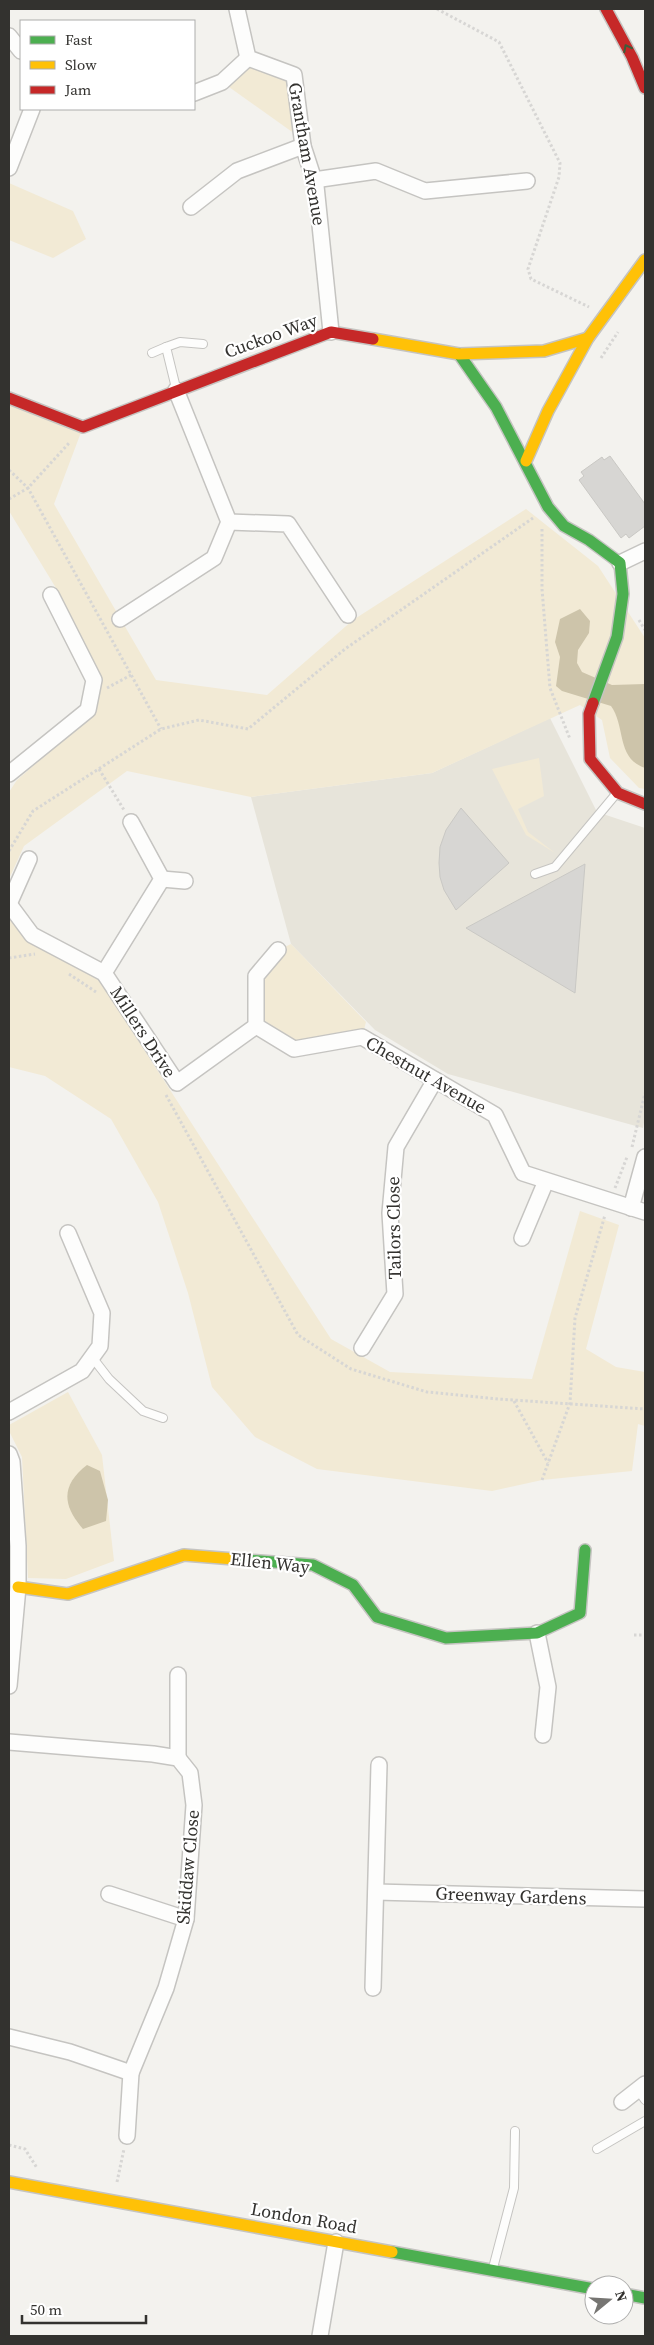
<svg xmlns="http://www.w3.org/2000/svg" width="654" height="2345" viewBox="0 0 654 2345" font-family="'Source Serif 4',serif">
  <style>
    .built { fill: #e7e4da }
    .green { fill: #f2ead5 }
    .water { fill: #cdc4aa }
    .building { fill: #d7d6d3; stroke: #c9c8c4 }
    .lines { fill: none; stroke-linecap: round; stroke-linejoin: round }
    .lane-casing { stroke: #c5c4c1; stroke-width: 10 }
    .street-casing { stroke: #c5c4c1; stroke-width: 18 }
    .fast-casing { stroke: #c5c4c1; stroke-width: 14 }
    .slow-casing { stroke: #c5c4c1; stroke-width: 14 }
    .jam-casing { stroke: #c5c4c1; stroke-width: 14 }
    .path { stroke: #d7d6d4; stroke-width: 3; stroke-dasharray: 2.5 2.5; stroke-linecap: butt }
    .lane { stroke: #fdfdfc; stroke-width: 8 }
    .street { stroke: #fdfdfc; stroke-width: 15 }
    .fast { stroke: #4caf50; stroke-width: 11 }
    .slow { stroke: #ffc107; stroke-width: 11 }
    .jam { stroke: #c62828; stroke-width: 11 }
    .oneway { stroke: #3c5e3b }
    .labels { text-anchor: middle; stroke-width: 4.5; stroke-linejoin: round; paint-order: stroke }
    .street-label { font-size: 18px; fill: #33322f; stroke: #fff }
  </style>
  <rect width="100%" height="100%" fill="#f3f2ee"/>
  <!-- built -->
  <polygon class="built" points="550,718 597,812 645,828 645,1117 643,1128 448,1074 375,1030 291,944 251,797 432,773"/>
  <!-- green -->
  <g class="green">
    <polygon points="248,58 292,77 302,139 222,82"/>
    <polygon points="9,183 73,211 86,239 53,258 9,240"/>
    <polygon points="9,398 83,427 54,504 156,680 267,695 353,620 526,509 598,566 645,638 645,789 639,788 610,758 602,720 580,705 432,773 251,797 127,771 24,846 9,879 9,792 17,780 96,711 102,678 56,588 9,511"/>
    <polygon points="539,758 544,796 518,809 528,832 555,853 526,835 492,769"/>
    <polygon points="9,913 31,943 99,980 331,1339 390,1372 532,1379 580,1211 619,1225 586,1349 616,1367 645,1372 645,1426 638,1424 632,1471 542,1480 492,1491 317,1469 255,1437 212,1387 188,1293 158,1202 111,1119 45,1076 9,1067"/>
    <polygon points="291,944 366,1022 362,1037 294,1049 256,1026 256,976 278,950"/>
    <polygon points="68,1392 102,1455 114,1561 66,1579 28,1578 22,1457 9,1431 9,1425"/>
  </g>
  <!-- water -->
  <g class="water">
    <path d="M 580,609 L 590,621 L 589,633 L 578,650 L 577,663 L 582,672 L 612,685 L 645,684 L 645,768 C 616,758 626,727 611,706 L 562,691 L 556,686 L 560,657 L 555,642 L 560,619 Z"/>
    <path d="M 87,1465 L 100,1471 L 108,1500 L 106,1521 L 83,1529 C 62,1505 61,1485 87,1465 Z"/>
  </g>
  <!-- building -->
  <g class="building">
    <polygon points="610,456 645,504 645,526 629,538 626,534 621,538 579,480 584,476 581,472 602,457 604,460"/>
    <polygon points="461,808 509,863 456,910 444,890 440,877 439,863 440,847 446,830"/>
    <polygon points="585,864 575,993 466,928"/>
  </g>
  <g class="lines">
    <!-- lane casing -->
    <g class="lane-casing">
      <g id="lane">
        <polyline points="152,353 166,347"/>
        <polyline points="176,388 166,347 180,342 203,344"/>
        <polyline points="535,874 555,867 616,794"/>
        <polyline points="92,1357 109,1379 143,1411 163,1418"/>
        <polyline points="638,2090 645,2100"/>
        <polyline points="597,2149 645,2121"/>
        <polyline points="493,2268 514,2188 515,2131"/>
      </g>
    </g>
    <!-- street casing -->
    <g class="street-casing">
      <g id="street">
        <polyline points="237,9 248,58 294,75 303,146 316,186 331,332"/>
        <polyline points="9,36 21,51"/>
        <polyline points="194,93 222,82 248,58"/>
        <polyline points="9,168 32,109"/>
        <polyline points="314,180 376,171 425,191 527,181"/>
        <polyline points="191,207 237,171 303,146"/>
        <polyline points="229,522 288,524 348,615"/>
        <polyline points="620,563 645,551"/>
        <polyline points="120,619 214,558 229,522 176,390"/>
        <polyline points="9,774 88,710 94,680 51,595"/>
        <polyline points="162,879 185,881"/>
        <polyline points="9,904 32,935 104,973 177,1083 256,1026"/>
        <polyline points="9,904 29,859"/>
        <polyline points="278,950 256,976 256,1026 294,1049 362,1037 495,1115 523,1173 645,1212"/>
        <polyline points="104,973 162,879 131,822"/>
        <polyline points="631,1208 645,1157"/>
        <polyline points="522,1238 546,1181"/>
        <polyline points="362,1348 395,1294 390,1213 396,1147 435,1080"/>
        <polyline points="9,1412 82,1371 100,1346 102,1313 68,1233"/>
        <polyline points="9,1454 12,1462 18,1546 18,1587 9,1686"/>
        <polyline points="537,1633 548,1687 543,1735"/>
        <polyline points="178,1675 178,1758"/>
        <polyline points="9,1742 153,1754 178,1758 190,1773 194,1805 186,1919 166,1988 131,2073 70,2052 9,2037"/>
        <polyline points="376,1892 645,1899"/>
        <polyline points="109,1894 186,1919"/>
        <polyline points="373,1988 379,1765"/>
        <polyline points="622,2102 645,2084"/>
        <polyline points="127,2136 131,2073"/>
        <polyline points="320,2336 336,2242"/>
      </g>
    </g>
    <!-- fast casing -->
    <g class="fast-casing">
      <g id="fast">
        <polyline points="459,354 496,407 548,507 564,526 589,540 620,563 623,594 617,637 593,703"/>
        <polyline points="234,1559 313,1565 353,1585 377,1617 446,1638 537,1633 580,1613 585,1550"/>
        <polyline points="392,2252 594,2289"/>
        <polyline points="624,2294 645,2298"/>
      </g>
    </g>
    <!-- slow casing -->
    <g class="slow-casing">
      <g id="slow">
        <polyline points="373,339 459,354 544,351 588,338"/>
        <polyline points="526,461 548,411 588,338 645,260"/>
        <polyline points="18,1587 68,1594 184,1555 234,1559"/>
        <polyline points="9,2182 392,2252"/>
      </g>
    </g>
    <!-- jam casing -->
    <g class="jam-casing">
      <g id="jam">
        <polyline points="606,9 632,57 645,88"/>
        <polyline points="9,398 83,427 331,332 373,339"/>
        <polyline points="593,703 589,714 590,759 618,793 645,804"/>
      </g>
    </g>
    <!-- path -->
    <g class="path">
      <polyline points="437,9 499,42 560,163 559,177 528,269 531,279 589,307"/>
      <polyline points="601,358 618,332"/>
      <polyline points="9,470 28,488 161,729"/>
      <polyline points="9,499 28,488 70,442"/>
      <polyline points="542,529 542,589 550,688 570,739"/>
      <polyline points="639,620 645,630"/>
      <polyline points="107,688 131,675"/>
      <polyline points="99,769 124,810"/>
      <polyline points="9,851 33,811 161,729 199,720 248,729 345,649 533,518"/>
      <polyline points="9,958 35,954"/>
      <polyline points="69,974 96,992"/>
      <polyline points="166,1095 298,1335 351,1369 427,1392 498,1399 645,1409"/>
      <polyline points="632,1147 645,1093"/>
      <polyline points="615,1188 627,1157"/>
      <polyline points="514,1401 548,1463"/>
      <polyline points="542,1480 570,1403 575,1318 605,1215"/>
      <polyline points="634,1635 645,1635"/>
      <polyline points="9,2145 25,2149 37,2168"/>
      <polyline points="117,2182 124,2149"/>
    </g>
    <!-- lane -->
    <use href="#lane" class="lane"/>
    <!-- street -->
    <use href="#street" class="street"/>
    <!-- fast -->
    <use href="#fast" class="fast"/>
    <!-- slow -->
    <use href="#slow" class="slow"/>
    <!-- jam -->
    <use href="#jam" class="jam"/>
  </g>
  <!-- one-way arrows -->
  <defs><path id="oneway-chevron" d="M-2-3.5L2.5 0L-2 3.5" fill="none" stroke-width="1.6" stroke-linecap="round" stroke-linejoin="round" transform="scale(1.25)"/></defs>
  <use class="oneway" href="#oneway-chevron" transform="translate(627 48) rotate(-117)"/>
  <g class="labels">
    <!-- street labels -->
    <g class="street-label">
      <text transform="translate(307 154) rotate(80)" y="6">Grantham Avenue</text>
      <text transform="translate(271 336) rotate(-20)" y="6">Cuckoo Way</text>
      <text transform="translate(143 1032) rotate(57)" y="6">Millers Drive</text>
      <text transform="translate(426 1075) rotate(30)" y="6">Chestnut Avenue</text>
      <text transform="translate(394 1228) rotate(-91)" y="6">Tailors Close</text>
      <text transform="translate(270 1563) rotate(6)" y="6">Ellen Way</text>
      <text transform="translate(188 1867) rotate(-85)" y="6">Skiddaw Close</text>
      <text transform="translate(511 1896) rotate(2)" y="6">Greenway Gardens</text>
      <text transform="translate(304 2218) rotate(10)" y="6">London Road</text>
    </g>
  </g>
  <!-- border -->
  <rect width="654" height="2345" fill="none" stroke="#33322f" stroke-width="20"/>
  <!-- legend -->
  <rect x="20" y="20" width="175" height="90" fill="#ffffff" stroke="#adadac"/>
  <rect x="30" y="36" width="25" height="8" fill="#4caf50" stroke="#adadac"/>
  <text x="65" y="45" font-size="15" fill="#33322f">Fast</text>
  <rect x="30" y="61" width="25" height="8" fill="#ffc107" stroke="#adadac"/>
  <text x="65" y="70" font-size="15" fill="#33322f">Slow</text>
  <rect x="30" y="86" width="25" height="8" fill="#c62828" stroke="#adadac"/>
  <text x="65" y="95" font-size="15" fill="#33322f">Jam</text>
  <!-- north arrow -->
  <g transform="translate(609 2300) rotate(72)"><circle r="24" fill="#ffffff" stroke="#adadac"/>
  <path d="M0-4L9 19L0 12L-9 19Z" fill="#767572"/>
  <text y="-8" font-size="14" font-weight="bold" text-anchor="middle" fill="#33322f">N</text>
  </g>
  <!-- scale -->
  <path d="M22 2315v8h124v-8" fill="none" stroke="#33322f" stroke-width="2.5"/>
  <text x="30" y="2315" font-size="15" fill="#33322f" stroke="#ffffff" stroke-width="4" paint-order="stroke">50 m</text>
</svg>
